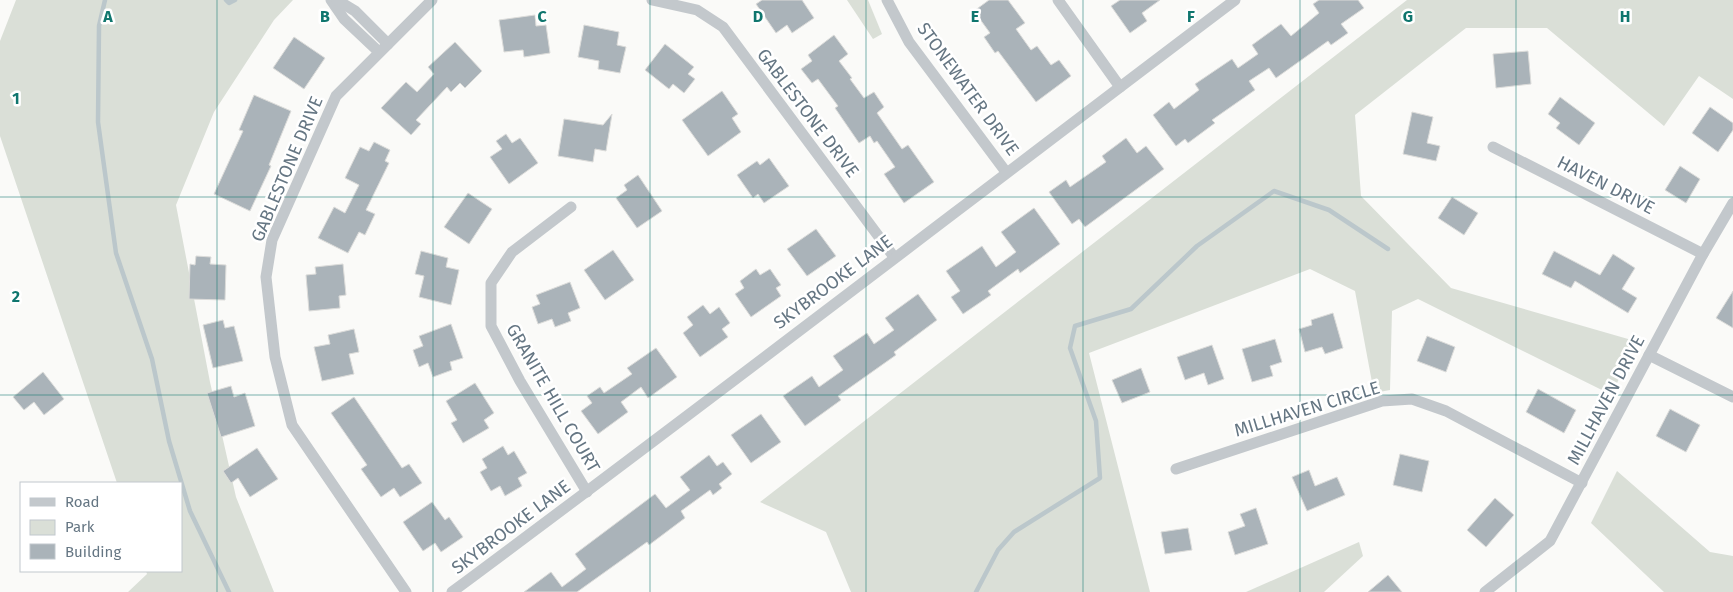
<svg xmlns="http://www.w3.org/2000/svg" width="1733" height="592" viewBox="0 0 1733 592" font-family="'Fira Sans',sans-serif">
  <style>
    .green { fill: #dadfd7 }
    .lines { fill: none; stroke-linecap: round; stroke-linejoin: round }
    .stream { stroke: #bbc7cb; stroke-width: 4.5 }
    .building { fill: #aab3b9; stroke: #dcdcda }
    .street { stroke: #c3c8cc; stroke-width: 11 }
    .grid { fill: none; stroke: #0f766e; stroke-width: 1; stroke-opacity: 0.55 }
    .labels { text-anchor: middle; stroke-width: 5; stroke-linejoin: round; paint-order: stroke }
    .street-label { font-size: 18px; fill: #657683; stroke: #fff }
    .grid-label { font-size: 16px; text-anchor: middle; font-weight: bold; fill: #0f766e; stroke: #fff; stroke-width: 5; stroke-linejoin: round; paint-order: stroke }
  </style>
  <rect width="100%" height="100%" fill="#fafaf8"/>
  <!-- green -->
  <g class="green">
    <polygon points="16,0 293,0 274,20 214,112 176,205 210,382 236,497 274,592 128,592 147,574 146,571 181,571 181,483 117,483 0,136 0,41"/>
    <polygon points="847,0 868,0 882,34 873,39"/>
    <polygon points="1407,0 1733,0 1733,99 1699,76 1664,126 1547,28 1466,28 1355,115 1361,196 1451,288 1635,341 1612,395 1418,299 1392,311 1390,390 1374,393 1355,291 1310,269 1089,353 1150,592 851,592 826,532 760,502"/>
    <polygon points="1617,471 1710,552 1733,556 1733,592 1664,592 1591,523"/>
    <polygon points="1359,542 1363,556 1324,592 1246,592"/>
  </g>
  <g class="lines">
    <!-- stream -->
    <g class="stream">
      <polyline points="105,0 99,26 98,122 116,253 152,359 169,441 190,511 229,592"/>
      <polyline points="226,0 229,3 235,0"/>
      <polyline points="976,592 998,550 1014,532 1100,478 1096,421 1070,348 1075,326 1131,309 1197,246 1274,191 1329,210 1388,249"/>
    </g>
  </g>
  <!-- building -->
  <g class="building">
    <polygon points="762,0 802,0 814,18 792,33 787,25 776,33 756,4"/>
    <polygon points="989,0 1008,0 1025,23 1016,29 1031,50 1037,46 1051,65 1059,60 1071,76 1036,102 998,51 995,53 984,37 990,33 974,11"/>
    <polygon points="1120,0 1160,0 1142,13 1147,21 1130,33 1111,6"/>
    <polygon points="1319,0 1358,0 1364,8 1341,24 1348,33 1331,45 1328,41 1276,78 1269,68 1249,81 1255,90 1212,120 1215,123 1188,143 1185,139 1176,146 1153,115 1169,102 1174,109 1199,90 1195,84 1232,59 1238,68 1258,54 1252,45 1281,24 1291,36 1319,13 1313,4"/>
    <polygon points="535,15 536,26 546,25 550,53 524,57 523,50 504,52 499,20"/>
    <polygon points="584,25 619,32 617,45 626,47 620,73 598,69 599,61 578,57"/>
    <polygon points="834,35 848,54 839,61 852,78 850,79 864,98 874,92 884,107 877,113 902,149 908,145 934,182 904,203 884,174 895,167 877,141 874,143 870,136 859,143 835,108 838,106 818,79 812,83 801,69 812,61 808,55"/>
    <polygon points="294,37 325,58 304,89 273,68"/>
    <polygon points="455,42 482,71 465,88 460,83 451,92 447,87 416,120 421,124 411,135 381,108 406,82 417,92 434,74 428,67"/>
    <polygon points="665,44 694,67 688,74 695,79 684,93 673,84 669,89 645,70"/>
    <polygon points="1528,51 1531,84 1496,88 1493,54"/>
    <polygon points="722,91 738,114 732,118 741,132 708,156 682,120"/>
    <polygon points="254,95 291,111 269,165 271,166 250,211 214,194 243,131 239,130"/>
    <polygon points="1560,97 1595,123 1579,145 1556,128 1560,123 1548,114"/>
    <polygon points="1710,107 1733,123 1733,130 1718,152 1692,133"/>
    <polygon points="1412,112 1433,117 1427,143 1440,146 1436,161 1403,154"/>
    <polygon points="612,114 606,151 595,149 593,162 558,156 564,119 603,125"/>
    <polygon points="506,134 512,143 520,138 538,163 509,184 490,157 502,149 496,141"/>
    <polygon points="1126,138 1137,153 1146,146 1164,169 1085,227 1079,219 1072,224 1049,192 1066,180 1070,187 1106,162 1102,156"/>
    <polygon points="374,142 390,150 385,161 389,163 366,210 375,214 365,235 359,232 348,253 318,238 334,207 345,213 359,185 345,178 360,147 369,151"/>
    <polygon points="769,158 789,186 764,203 758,194 753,198 737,175 757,161 760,165"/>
    <polygon points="1680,166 1700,179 1686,203 1665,190"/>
    <polygon points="638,175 662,211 637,228 616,198 627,190 624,185"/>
    <polygon points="468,193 492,209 469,244 444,227"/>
    <polygon points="1452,197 1478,213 1464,235 1438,218"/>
    <polygon points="1034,208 1060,244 1020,273 1018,269 988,291 991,295 963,314 951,297 960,291 946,271 982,246 996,267 1016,252 1001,232"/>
    <polygon points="816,229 836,256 807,276 787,249"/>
    <polygon points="613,250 634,280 605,300 584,270"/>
    <polygon points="421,251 448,258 446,267 459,270 451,305 419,297 424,276 415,274"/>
    <polygon points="1554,251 1600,275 1613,254 1635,268 1622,289 1637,298 1628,313 1575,281 1571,288 1542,274"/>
    <polygon points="196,256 211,257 210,264 226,265 225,300 189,299 190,264 195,265"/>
    <polygon points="343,264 346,295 339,296 340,308 309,311 306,275 316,274 315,267"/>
    <polygon points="756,269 760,275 770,269 781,285 776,288 781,296 751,317 735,294 744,288 740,281"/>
    <polygon points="570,282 580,308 568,313 571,321 555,327 552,319 538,324 532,307 540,304 536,295"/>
    <polygon points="1733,291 1733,328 1716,318"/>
    <polygon points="918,294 937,320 894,352 896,355 838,396 841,400 805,426 783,396 812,376 819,387 843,370 833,356 867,333 874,344 894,330 885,318"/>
    <polygon points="703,305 710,314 719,307 730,323 722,329 728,337 700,357 683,333 693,325 687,317"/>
    <polygon points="1333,313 1343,348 1325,354 1322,347 1305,352 1299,329 1312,325 1311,320"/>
    <polygon points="223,320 225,328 234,326 243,361 213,368 203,325"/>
    <polygon points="451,324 463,358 450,362 452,370 433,377 428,363 419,367 413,350 423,346 419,336"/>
    <polygon points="354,329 359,352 349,354 354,374 322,381 314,347 330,344 328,335"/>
    <polygon points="1427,336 1455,347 1446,372 1417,361"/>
    <polygon points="1275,339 1282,362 1270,366 1273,376 1252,382 1242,349"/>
    <polygon points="1212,345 1224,379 1208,385 1204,373 1185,380 1177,357"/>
    <polygon points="656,348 677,377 648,398 641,387 621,402 628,412 598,434 581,411 592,403 587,396 600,387 604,393 632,374 627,368"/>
    <polygon points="1141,368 1150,392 1122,403 1112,380"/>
    <polygon points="43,372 64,399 44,415 34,402 24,410 13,397"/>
    <polygon points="475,383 494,413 484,420 489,428 463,443 451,423 457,420 446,401"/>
    <polygon points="231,386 234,397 245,393 255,426 221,437 207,393"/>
    <polygon points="1538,389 1576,410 1564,433 1526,412"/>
    <polygon points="354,397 402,468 409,464 422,483 400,497 394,488 381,497 361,469 367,465 331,413"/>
    <polygon points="1670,409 1700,425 1686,452 1656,436"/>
    <polygon points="761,414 781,442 751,463 731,435"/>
    <polygon points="503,446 508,455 514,451 527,473 518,478 522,486 505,496 500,486 491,491 480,472 487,468 482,459"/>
    <polygon points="257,448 278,479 250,497 238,478 231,483 223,471"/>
    <polygon points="1400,454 1429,461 1422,492 1393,485"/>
    <polygon points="709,455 717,466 723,462 732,474 719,484 722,488 713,495 710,490 681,511 685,518 649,545 647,542 577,592 524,592 551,572 562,587 586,569 575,554 655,494 666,508 690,490 680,477"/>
    <polygon points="1309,470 1315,486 1337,477 1345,495 1307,511 1292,477"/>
    <polygon points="1495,498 1514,515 1486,547 1467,530"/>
    <polygon points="432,502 445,520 449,517 463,537 441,552 435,543 423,551 403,522"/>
    <polygon points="1256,508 1268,544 1235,555 1228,532 1245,526 1240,514"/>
    <polygon points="1188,528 1192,550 1165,554 1161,532"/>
    <polygon points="1388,575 1402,592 1368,592"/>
  </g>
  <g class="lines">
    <!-- street -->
    <g class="street">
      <polyline points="331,0 344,19 379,52"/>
      <polyline points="337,0 355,11 388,44"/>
      <polyline points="652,0 697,10 723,27 894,257"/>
      <polyline points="887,0 909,42 1006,172"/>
      <polyline points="1058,0 1120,87"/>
      <polyline points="1493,147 1703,254"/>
      <polyline points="571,207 512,252 491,283 491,326 520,381 587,492"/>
      <polyline points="1649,355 1733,397"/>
      <polyline points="1176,469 1382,401 1412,399 1446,411 1582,483"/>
      <polyline points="406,592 292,425 275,357 266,277 272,240 336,96 432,0"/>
      <path d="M 452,592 C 715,397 974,197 1235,0"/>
      <polyline points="1485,592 1550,541 1703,254 1733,203"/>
    </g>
  </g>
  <!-- grid -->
  <path class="grid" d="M 217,0 L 217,592M 433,0 L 433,592M 650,0 L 650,592M 866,0 L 866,592M 1083,0 L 1083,592M 1300,0 L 1300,592M 1516,0 L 1516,592M 0,197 L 1733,197M 0,395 L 1733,395"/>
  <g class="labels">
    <!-- street labels -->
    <g class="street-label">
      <text transform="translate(968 89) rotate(54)" y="6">STONEWATER DRIVE</text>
      <text transform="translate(808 113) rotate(53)" y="6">GABLESTONE DRIVE</text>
      <text transform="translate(287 169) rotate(-67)" y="6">GABLESTONE DRIVE</text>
      <text transform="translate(1606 185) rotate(27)" y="6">HAVEN DRIVE</text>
      <text transform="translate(833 282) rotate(-37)" y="6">SKYBROOKE LANE</text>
      <text transform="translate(553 398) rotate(60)" y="6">GRANITE HILL COURT</text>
      <text transform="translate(1606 400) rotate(-62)" y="6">MILLHAVEN DRIVE</text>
      <text transform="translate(1307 409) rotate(-17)" y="6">MILLHAVEN CIRCLE</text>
      <text transform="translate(511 527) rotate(-37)" y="6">SKYBROOKE LANE</text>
    </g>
  </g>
  <g class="grid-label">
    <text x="108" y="22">A</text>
    <text x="325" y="22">B</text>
    <text x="542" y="22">C</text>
    <text x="758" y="22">D</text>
    <text x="975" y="22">E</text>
    <text x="1191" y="22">F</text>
    <text x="1408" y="22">G</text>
    <text x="1625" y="22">H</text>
    <text x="16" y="104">1</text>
    <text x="16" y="302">2</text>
  </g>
  <!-- legend -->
  <rect x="20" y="482" width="162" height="90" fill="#ffffff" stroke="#c1c8cd"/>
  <rect x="30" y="498" width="25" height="8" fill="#c3c8cc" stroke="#c1c8cd"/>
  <text x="65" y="507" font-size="15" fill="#657683">Road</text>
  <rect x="30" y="520" width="25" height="15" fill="#dadfd7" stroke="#c1c8cd"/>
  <text x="65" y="532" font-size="15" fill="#657683">Park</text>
  <rect x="30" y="544" width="25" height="15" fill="#aab3b9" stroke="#c1c8cd"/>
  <text x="65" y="557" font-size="15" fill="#657683">Building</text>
</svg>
